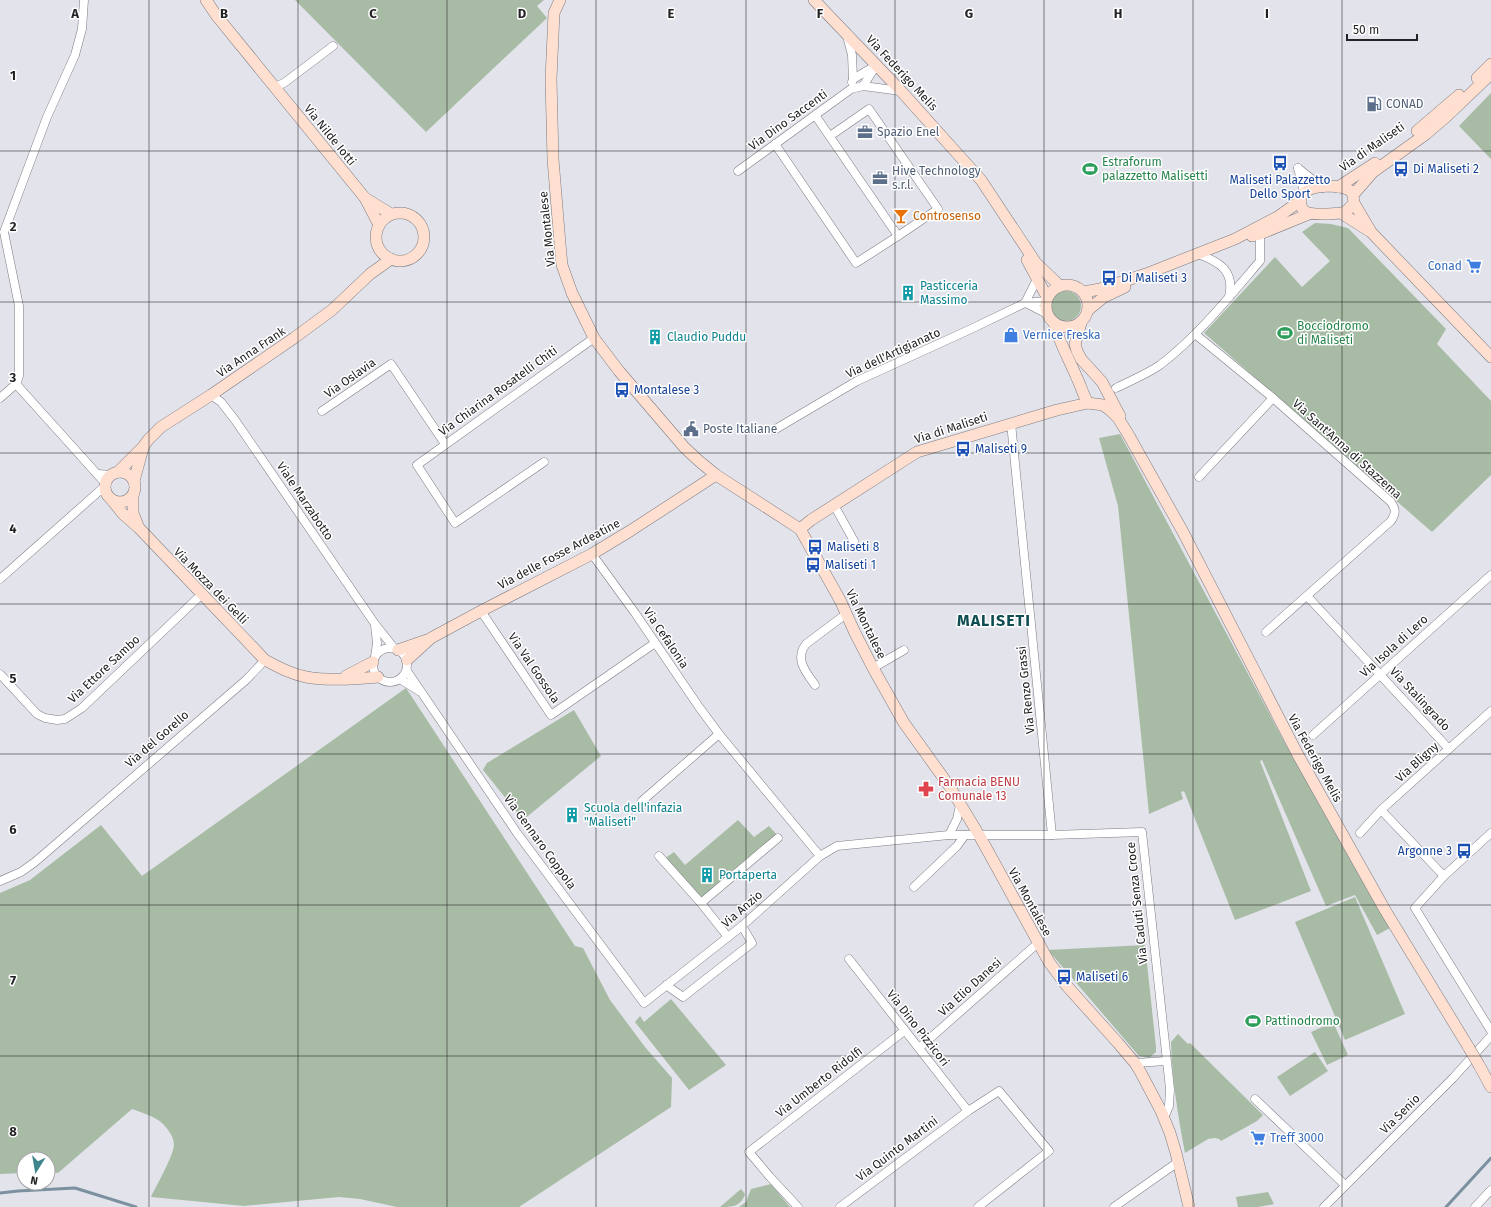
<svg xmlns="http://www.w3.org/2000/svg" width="1491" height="1207" viewBox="0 0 1491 1207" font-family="'Fira Sans',sans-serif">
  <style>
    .green { fill: #a8bca5 }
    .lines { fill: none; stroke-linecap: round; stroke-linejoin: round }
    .stream { stroke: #7b91a0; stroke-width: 3 }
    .street-casing { stroke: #7c7b83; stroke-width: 9 }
    .secondary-casing { stroke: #7c7b83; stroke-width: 12 }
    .street { stroke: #fff; stroke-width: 8 }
    .secondary { stroke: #fedfd0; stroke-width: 11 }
    .secondary-bridge-casing { stroke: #7c7b83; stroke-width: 12; stroke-linecap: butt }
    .secondary-bridge { stroke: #fedfd0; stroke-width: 11 }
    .grid { fill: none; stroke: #232326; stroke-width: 1; stroke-opacity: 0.55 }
    .labels { text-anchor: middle; stroke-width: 3; stroke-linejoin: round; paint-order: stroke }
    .street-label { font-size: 12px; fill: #232326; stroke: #fff }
    .service-label { font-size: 12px; fill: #4e5e75; stroke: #fff; text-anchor: start }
    .leisure-label { font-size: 12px; fill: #27864d; stroke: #fff; text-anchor: start }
    .transit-label { font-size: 12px; fill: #164399; stroke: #fff; text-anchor: start }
    .food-label { font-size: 12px; fill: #c56008; stroke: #fff; text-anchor: start }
    .shop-label { font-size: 12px; fill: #366cbe; stroke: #fff; text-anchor: start }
    .culture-label { font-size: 12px; fill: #0d838f; stroke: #fff; text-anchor: start }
    .health-label { font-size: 12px; fill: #be3a42; stroke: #fff; text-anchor: start }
    .district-label { font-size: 16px; font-weight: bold; letter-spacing: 1px; fill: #0e4d51; stroke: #fff }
    .grid-label { font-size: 13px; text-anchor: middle; font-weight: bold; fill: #232326; stroke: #fff; stroke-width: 3; stroke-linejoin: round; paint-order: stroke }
  </style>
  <rect width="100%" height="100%" fill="#e3e3eb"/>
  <!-- green -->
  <g class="green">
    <polygon points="295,0 544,0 537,6 547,18 426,132"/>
    <polygon points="1491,93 1491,159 1459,126"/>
    <polygon points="1315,223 1331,224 1348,228 1446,329 1437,344 1491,401 1491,475 1432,532 1204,333 1275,257 1302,287 1330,261 1302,232"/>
    <circle cx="1066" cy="306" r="15"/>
    <polygon points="1120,434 1286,745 1390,928 1377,935 1355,895 1326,906 1262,760 1260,761 1311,891 1235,920 1184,791 1181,792 1183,799 1149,814 1118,506 1099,438"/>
    <path d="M 406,688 L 575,946 L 583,948 L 610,1000 L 645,1047 L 672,1078 L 671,1107 L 519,1207 L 397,1207 L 360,1199 L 339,1197 L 244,1206 L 151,1197 C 156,1186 173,1157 174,1145 C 174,1135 165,1125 158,1120 C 150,1115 140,1112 132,1109 L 58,1173 L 48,1172 L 48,1159 L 24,1159 L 24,1173 L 0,1174 L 0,893 L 30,880 L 101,825 L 142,876 Z"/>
    <polygon points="574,710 601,756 523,820 483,770 487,763"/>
    <polygon points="738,820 754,837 769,826 777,835 702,899 664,859 674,852 685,865"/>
    <polygon points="1355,897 1405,1014 1345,1040 1295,922"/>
    <polygon points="1145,945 1156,1047 1156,1052 1149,1058 1139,1056 1048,950"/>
    <polygon points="671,999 726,1065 689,1090 635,1022 640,1016 644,1022"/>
    <polygon points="1333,1022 1348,1055 1327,1065 1311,1032"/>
    <path d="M 1178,1034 L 1188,1044 L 1190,1043 L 1263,1115 L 1257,1121 L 1221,1141 L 1219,1139 L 1215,1138 L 1208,1139 L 1185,1153 C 1178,1116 1172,1079 1171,1042 Z"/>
    <polygon points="1315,1052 1328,1071 1290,1096 1277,1077"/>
    <polygon points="771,1184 790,1207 739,1207 746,1202 751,1189"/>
    <path d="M 741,1189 L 745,1194 C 741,1207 731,1207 720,1207 Z"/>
    <polygon points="1268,1192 1274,1204 1258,1207 1238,1207 1236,1197"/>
  </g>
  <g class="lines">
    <!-- stream -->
    <g class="stream">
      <polyline points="0,1193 18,1191 75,1188 136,1207"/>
      <polyline points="1446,1207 1491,1158"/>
    </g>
    <!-- street casing -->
    <g class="street-casing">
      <g id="street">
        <polyline points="847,36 852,55 853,79"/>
        <polyline points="852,82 853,79 877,65"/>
        <polyline points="863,86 875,67"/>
        <polyline points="275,87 284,83 333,46"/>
        <polyline points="830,136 869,109 938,209 898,236"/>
        <polyline points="775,144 856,263 898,236 815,115"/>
        <polyline points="1298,168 1323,188"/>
        <polyline points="1298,168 1304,192"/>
        <polyline points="738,171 851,89 863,86 901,91"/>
        <path d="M 1198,254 C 1220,262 1235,271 1229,297"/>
        <polyline points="1025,303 1037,279"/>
        <polyline points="1026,303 1047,314"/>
        <path d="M 1195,334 L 1273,398 L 1391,502 C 1396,510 1396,513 1391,521 L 1266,632"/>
        <polyline points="16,384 106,484"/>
        <path d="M 1116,388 C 1130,381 1147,374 1160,365 C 1197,337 1230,296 1260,261 L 1260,234"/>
        <polyline points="211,395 221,402 235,420 375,624 394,648"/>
        <polyline points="0,398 16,384 19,376 19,306 4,232 47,117 75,55 82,29 84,0"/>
        <polyline points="322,411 391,364 445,444"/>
        <polyline points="1011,423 1052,835"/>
        <polyline points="774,430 857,381 971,329 1025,303 1046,301"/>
        <polyline points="544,462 455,523 417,465 594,338"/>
        <polyline points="98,474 111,475"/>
        <polyline points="1199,477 1273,398"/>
        <polyline points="834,505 854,541"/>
        <polyline points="592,554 635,613 699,707 719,734 820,856"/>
        <polyline points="0,579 105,486"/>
        <polyline points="1307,596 1449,749"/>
        <polyline points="481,611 551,715 655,643"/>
        <circle cx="390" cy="665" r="17"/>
        <polyline points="375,657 377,643 375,625"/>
        <polyline points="873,668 904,650"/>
        <polyline points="407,671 517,833 644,1003 742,926 820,856 837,846 949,835 1052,835 1142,832 1170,1089 1169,1106 1164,1118"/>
        <polyline points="0,674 37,714 45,718 57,720 65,719 82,708 202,594"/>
        <polyline points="400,679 419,691"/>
        <path d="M 815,685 C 806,672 794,659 806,644 L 846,614"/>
        <polyline points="1313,735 1491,575"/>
        <polyline points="642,801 719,734"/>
        <polyline points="1381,810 1444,876"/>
        <polyline points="1360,833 1381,810 1491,711"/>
        <polyline points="1491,833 1444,876 1415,908 1491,1031"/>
        <polyline points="949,835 957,819 960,805"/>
        <polyline points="659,856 701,903"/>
        <polyline points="0,881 21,872 35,862 246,680 265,660"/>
        <polyline points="914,887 957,846 965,835"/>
        <polyline points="728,937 701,903 778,838"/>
        <polyline points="849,959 968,1111"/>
        <polyline points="666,985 683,997 752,943 742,926"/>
        <polyline points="919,1048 1038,943"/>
        <polyline points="1135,1063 1166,1061"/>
        <polyline points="1255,1099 1345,1185"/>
        <polyline points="798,1207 770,1177 749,1152 904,1031"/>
        <polyline points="840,1207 968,1111 999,1091 1049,1151 978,1207"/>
        <polyline points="1114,1207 1178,1162"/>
        <polyline points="1324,1207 1453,1078 1491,1036"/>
        <polyline points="1475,1207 1491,1190"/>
      </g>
    </g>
    <!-- secondary casing -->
    <g class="secondary-casing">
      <g id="secondary">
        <polyline points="206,0 216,15 365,198 379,225"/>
        <polyline points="560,0 554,13 551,79 553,159 560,244 562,265 572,293 594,338 619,371 684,447 699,461 716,475 800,529 840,600 855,633 873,668 904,723 950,787 979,835 1049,962 1066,985 1118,1043 1135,1063 1141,1073 1161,1111 1170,1133 1176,1153 1189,1207"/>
        <polyline points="814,0 901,91 981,180 1036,263 1060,286"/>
        <polyline points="1477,78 1491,64"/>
        <polyline points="1417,131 1459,95"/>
        <polyline points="1338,187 1375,163"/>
        <path d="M 1353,195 L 1351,191 C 1339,184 1310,184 1301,196 C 1297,217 1315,214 1329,214 C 1334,213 1340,214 1345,212 C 1348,210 1351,206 1354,203 L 1353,195 L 1373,172 L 1426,134 L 1446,117 L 1491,74"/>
        <polyline points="365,198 391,214"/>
        <polyline points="1354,203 1370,230"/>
        <circle cx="400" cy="237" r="24"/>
        <polyline points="1341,213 1371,232 1491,357"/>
        <polyline points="1252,236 1260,234 1309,214"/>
        <polyline points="1027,260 1047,297"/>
        <circle cx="1067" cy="306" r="21"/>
        <polyline points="1084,292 1100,289 1146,274 1235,239 1279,216 1300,201"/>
        <polyline points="1088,310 1104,297 1125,287"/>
        <path d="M 1054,323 C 1059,342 1069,359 1077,378 C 1081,386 1083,395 1088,403"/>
        <polyline points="1081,323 1075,344 1077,351 1081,359 1102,382 1120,416"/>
        <polyline points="118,472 143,447 148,440 161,427 211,395 294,338 332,310 370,274 391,259"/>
        <circle cx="120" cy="487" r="15"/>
        <polyline points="134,481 143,448"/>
        <polyline points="133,495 133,513 138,526"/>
        <path d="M 111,499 L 123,514 L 139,528 L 265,660 C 278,667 291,674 306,677 C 327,681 357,679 378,677"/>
        <polyline points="800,529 811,520 917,452 1057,410 1088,403 1103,405 1110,410 1118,418 1128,434 1183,532 1298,755 1385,910 1469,1048"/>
        <polyline points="398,650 427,640"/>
        <polyline points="407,660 431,638 481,611 592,554 630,531 716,475"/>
        <polyline points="346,676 373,662"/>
        <polyline points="1479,1065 1491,1087"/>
      </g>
    </g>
    <!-- street -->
    <use href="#street" class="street"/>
    <!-- secondary -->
    <use href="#secondary" class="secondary"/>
    <!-- secondary-bridge casing -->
    <g class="secondary-bridge-casing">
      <polyline id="secondary-bridge" points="1469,1048 1479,1065"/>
    </g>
    <!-- secondary-bridge -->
    <use href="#secondary-bridge" class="secondary-bridge"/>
  </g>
  <!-- grid -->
  <path class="grid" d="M 149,0 L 149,1207M 298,0 L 298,1207M 447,0 L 447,1207M 596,0 L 596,1207M 746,0 L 746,1207M 895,0 L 895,1207M 1044,0 L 1044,1207M 1193,0 L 1193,1207M 1342,0 L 1342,1207M 0,151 L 1491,151M 0,302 L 1491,302M 0,453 L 1491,453M 0,604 L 1491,604M 0,754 L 1491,754M 0,905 L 1491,905M 0,1056 L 1491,1056"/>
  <!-- icons -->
  <defs>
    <g id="fuel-bare" transform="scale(1.2)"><path d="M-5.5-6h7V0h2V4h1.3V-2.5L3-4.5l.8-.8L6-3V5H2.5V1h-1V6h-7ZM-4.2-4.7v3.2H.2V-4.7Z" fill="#5c6f8a" stroke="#fff" stroke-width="2.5" paint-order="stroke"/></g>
    <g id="office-bare" transform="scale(1.2)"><path d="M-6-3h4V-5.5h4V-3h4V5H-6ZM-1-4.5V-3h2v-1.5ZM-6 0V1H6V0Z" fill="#5c6f8a" stroke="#fff" stroke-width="2.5" paint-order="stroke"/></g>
    <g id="bus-bare" transform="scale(1.2)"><path d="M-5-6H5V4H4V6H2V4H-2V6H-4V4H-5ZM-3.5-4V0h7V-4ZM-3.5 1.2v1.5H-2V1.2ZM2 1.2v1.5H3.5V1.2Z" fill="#1a4fb4" stroke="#fff" stroke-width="2.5" paint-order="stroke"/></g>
    <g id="stadium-bare" transform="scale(1.2)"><path d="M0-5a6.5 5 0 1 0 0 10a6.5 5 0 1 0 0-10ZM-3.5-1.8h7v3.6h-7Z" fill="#2e9e5b" stroke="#fff" stroke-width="2.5" paint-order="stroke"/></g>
    <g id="bar-bare" transform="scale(1.2)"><path d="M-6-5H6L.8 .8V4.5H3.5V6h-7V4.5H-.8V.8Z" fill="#e8710a" stroke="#fff" stroke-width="2.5" paint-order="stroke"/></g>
    <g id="supermarket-bare" transform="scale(1.2)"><path d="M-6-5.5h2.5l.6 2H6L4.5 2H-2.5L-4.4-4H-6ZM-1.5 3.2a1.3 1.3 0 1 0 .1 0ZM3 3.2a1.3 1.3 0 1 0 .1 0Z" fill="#3f7fe0" stroke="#fff" stroke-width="2.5" paint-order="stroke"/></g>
    <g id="building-bare" transform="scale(1.2)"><path d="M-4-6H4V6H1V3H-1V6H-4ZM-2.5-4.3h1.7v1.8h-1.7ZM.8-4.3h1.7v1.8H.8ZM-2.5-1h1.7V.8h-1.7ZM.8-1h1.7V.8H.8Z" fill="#0f9aa8" stroke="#fff" stroke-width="2.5" paint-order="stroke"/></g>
    <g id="shop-bare" transform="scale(1.2)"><path d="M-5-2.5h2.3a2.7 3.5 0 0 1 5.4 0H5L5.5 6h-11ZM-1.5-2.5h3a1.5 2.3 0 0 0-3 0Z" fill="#3f7fe0" stroke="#fff" stroke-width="2.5" paint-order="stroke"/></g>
    <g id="civic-bare" transform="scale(1.2)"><path d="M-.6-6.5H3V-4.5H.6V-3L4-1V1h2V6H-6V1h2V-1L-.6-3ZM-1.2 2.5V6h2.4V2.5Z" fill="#5c6f8a" stroke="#fff" stroke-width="2.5" paint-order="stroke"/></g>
    <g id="pharmacy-bare" transform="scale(1.2)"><path d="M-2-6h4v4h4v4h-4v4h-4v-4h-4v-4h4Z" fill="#e0444e" stroke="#fff" stroke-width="2.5" paint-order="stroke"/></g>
  </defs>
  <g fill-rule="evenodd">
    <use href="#fuel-bare" x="1374" y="104"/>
    <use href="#office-bare" x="865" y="132"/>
    <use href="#bus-bare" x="1280" y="163"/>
    <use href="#stadium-bare" x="1090" y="169"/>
    <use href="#bus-bare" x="1401" y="169"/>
    <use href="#office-bare" x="880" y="178"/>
    <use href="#bar-bare" x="901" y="216"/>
    <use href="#supermarket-bare" x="1474" y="266"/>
    <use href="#bus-bare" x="1109" y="278"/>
    <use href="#building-bare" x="908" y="293"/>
    <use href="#stadium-bare" x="1285" y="333"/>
    <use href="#shop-bare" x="1011" y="335"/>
    <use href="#building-bare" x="655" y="337"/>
    <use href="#bus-bare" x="622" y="390"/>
    <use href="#civic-bare" x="691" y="429"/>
    <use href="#bus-bare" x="963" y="449"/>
    <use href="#bus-bare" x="815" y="547"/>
    <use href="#bus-bare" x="813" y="565"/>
    <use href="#pharmacy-bare" x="926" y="789"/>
    <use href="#building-bare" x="572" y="815"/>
    <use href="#bus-bare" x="1464" y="851"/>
    <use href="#building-bare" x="707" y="875"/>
    <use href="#bus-bare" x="1064" y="977"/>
    <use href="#stadium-bare" x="1253" y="1021"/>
    <use href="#supermarket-bare" x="1258" y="1138"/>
  </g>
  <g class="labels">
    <!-- street labels -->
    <g class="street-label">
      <text transform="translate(902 73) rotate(47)" y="4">Via Federigo Melis</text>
      <text transform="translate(788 120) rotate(-36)" y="4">Via Dino Saccenti</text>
      <text transform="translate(330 135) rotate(51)" y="4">Via Nilde Iotti</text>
      <text transform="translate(1372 147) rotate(-35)" y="4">Via di Maliseti</text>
      <text transform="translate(547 229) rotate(-96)" y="4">Via Montalese</text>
      <text transform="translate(251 352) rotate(-34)" y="4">Via Anna Frank</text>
      <text transform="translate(893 353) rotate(-25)" y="4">Via dell'Artigianato</text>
      <text transform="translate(350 378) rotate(-35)" y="4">Via Oslavia</text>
      <text transform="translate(498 391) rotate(-36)" y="4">Via Chiarina Rosatelli Chiti</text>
      <text transform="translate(951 428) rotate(-18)" y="4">Via di Maliseti</text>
      <text transform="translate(1347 449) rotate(42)" y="4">Via Sant'Anna di Stazzema</text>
      <text transform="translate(305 501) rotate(56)" y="4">Viale Marzabotto</text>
      <text transform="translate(559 554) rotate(-28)" y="4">Via delle Fosse Ardeatine</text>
      <text transform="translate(211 586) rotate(46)" y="4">Via Mozza dei Gelli</text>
      <text transform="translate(866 624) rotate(64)" y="4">Via Montalese</text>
      <text transform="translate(666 638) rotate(56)" y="4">Via Cefalonia</text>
      <text transform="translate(1394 646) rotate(-42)" y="4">Via Isola di Lero</text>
      <text transform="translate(534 668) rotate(56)" y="4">Via Val Gossola</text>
      <text transform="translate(104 669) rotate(-43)" y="4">Via Ettore Sambo</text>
      <text transform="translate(1026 690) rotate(-96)" y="4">Via Renzo Grassi</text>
      <text transform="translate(1420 699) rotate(47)" y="4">Via Stalingrado</text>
      <text transform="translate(157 739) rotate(-41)" y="4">Via del Gorello</text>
      <text transform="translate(1315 758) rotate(61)" y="4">Via Federigo Melis</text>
      <text transform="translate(1417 762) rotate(-42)" y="4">Via Bligny</text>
      <text transform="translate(540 842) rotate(54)" y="4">Via Gennaro Coppola</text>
      <text transform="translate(1030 902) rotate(61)" y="4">Via Montalese</text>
      <text transform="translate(1137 903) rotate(-96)" y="4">Via Caduti Senza Croce</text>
      <text transform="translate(742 909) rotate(-41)" y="4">Via Anzio</text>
      <text transform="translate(970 987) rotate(-42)" y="4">Via Elio Danesi</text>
      <text transform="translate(918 1028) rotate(52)" y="4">Via Dino Pizzicori</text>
      <text transform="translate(819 1082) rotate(-38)" y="4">Via Umberto Ridolfi</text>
      <text transform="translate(1400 1114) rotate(-45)" y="4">Via Senio</text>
      <text transform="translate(897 1149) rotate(-37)" y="4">Via Quinto Martini</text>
    </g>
    <!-- service labels -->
    <g class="service-label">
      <text x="1386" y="108">CONAD</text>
      <text x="877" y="136">Spazio Enel</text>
      <text x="892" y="175">Hive Technology<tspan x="892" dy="14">s.r.l.</tspan></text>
      <text x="703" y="433">Poste Italiane</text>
    </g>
    <!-- leisure labels -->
    <g class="leisure-label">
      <text x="1102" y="166">Estraforum<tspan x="1102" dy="14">palazzetto Malisetti</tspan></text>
      <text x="1297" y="330">Bocciodromo<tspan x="1297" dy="14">di Maliseti</tspan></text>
      <text x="1265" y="1025">Pattinodromo</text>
    </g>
    <!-- transit labels -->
    <g class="transit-label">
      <text x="1413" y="173">Di Maliseti 2</text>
      <text x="1280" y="184" text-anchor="middle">Maliseti Palazzetto<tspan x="1280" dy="14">Dello Sport</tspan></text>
      <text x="1121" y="282">Di Maliseti 3</text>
      <text x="634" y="394">Montalese 3</text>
      <text x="975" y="453">Maliseti 9</text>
      <text x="827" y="551">Maliseti 8</text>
      <text x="825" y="569">Maliseti 1</text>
      <text x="1452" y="855" text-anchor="end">Argonne 3</text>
      <text x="1076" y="981">Maliseti 6</text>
    </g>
    <!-- food labels -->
    <g class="food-label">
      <text x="913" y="220">Controsenso</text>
    </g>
    <!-- shop labels -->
    <g class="shop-label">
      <text x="1462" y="270" text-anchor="end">Conad</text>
      <text x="1023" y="339">Vernice Freska</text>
      <text x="1270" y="1142">Treff 3000</text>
    </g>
    <!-- culture labels -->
    <g class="culture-label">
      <text x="920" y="290">Pasticceria<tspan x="920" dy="14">Massimo</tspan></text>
      <text x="667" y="341">Claudio Puddu</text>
      <text x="584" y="812">Scuola dell'infazia<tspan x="584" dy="14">"Maliseti"</tspan></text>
      <text x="719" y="879">Portaperta</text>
    </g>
    <!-- health labels -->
    <g class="health-label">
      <text x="938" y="786">Farmacia BENU<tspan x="938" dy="14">Comunale 13</tspan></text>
    </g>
    <!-- district labels -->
    <g class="district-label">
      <text x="994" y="626">MALISETI</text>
    </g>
  </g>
  <g class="grid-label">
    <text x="75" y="18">A</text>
    <text x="224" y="18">B</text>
    <text x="373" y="18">C</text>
    <text x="522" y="18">D</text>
    <text x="671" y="18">E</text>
    <text x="820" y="18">F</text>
    <text x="969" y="18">G</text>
    <text x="1118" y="18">H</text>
    <text x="1267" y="18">I</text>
    <text x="13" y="80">1</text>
    <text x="13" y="231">2</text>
    <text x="13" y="382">3</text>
    <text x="13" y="533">4</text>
    <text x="13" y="683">5</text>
    <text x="13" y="834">6</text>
    <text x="13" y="985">7</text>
    <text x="13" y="1136">8</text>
  </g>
  <!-- north arrow -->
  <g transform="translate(36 1171) rotate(191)"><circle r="19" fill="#ffffff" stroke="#a7a7a8"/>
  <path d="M0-3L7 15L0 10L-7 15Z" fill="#3e868c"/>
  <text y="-6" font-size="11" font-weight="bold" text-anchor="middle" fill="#232326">N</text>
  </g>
  <!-- scale -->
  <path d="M1347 34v6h70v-6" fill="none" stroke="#232326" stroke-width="2"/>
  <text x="1353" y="34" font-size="12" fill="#232326" stroke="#ffffff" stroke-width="3" paint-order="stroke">50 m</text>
</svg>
